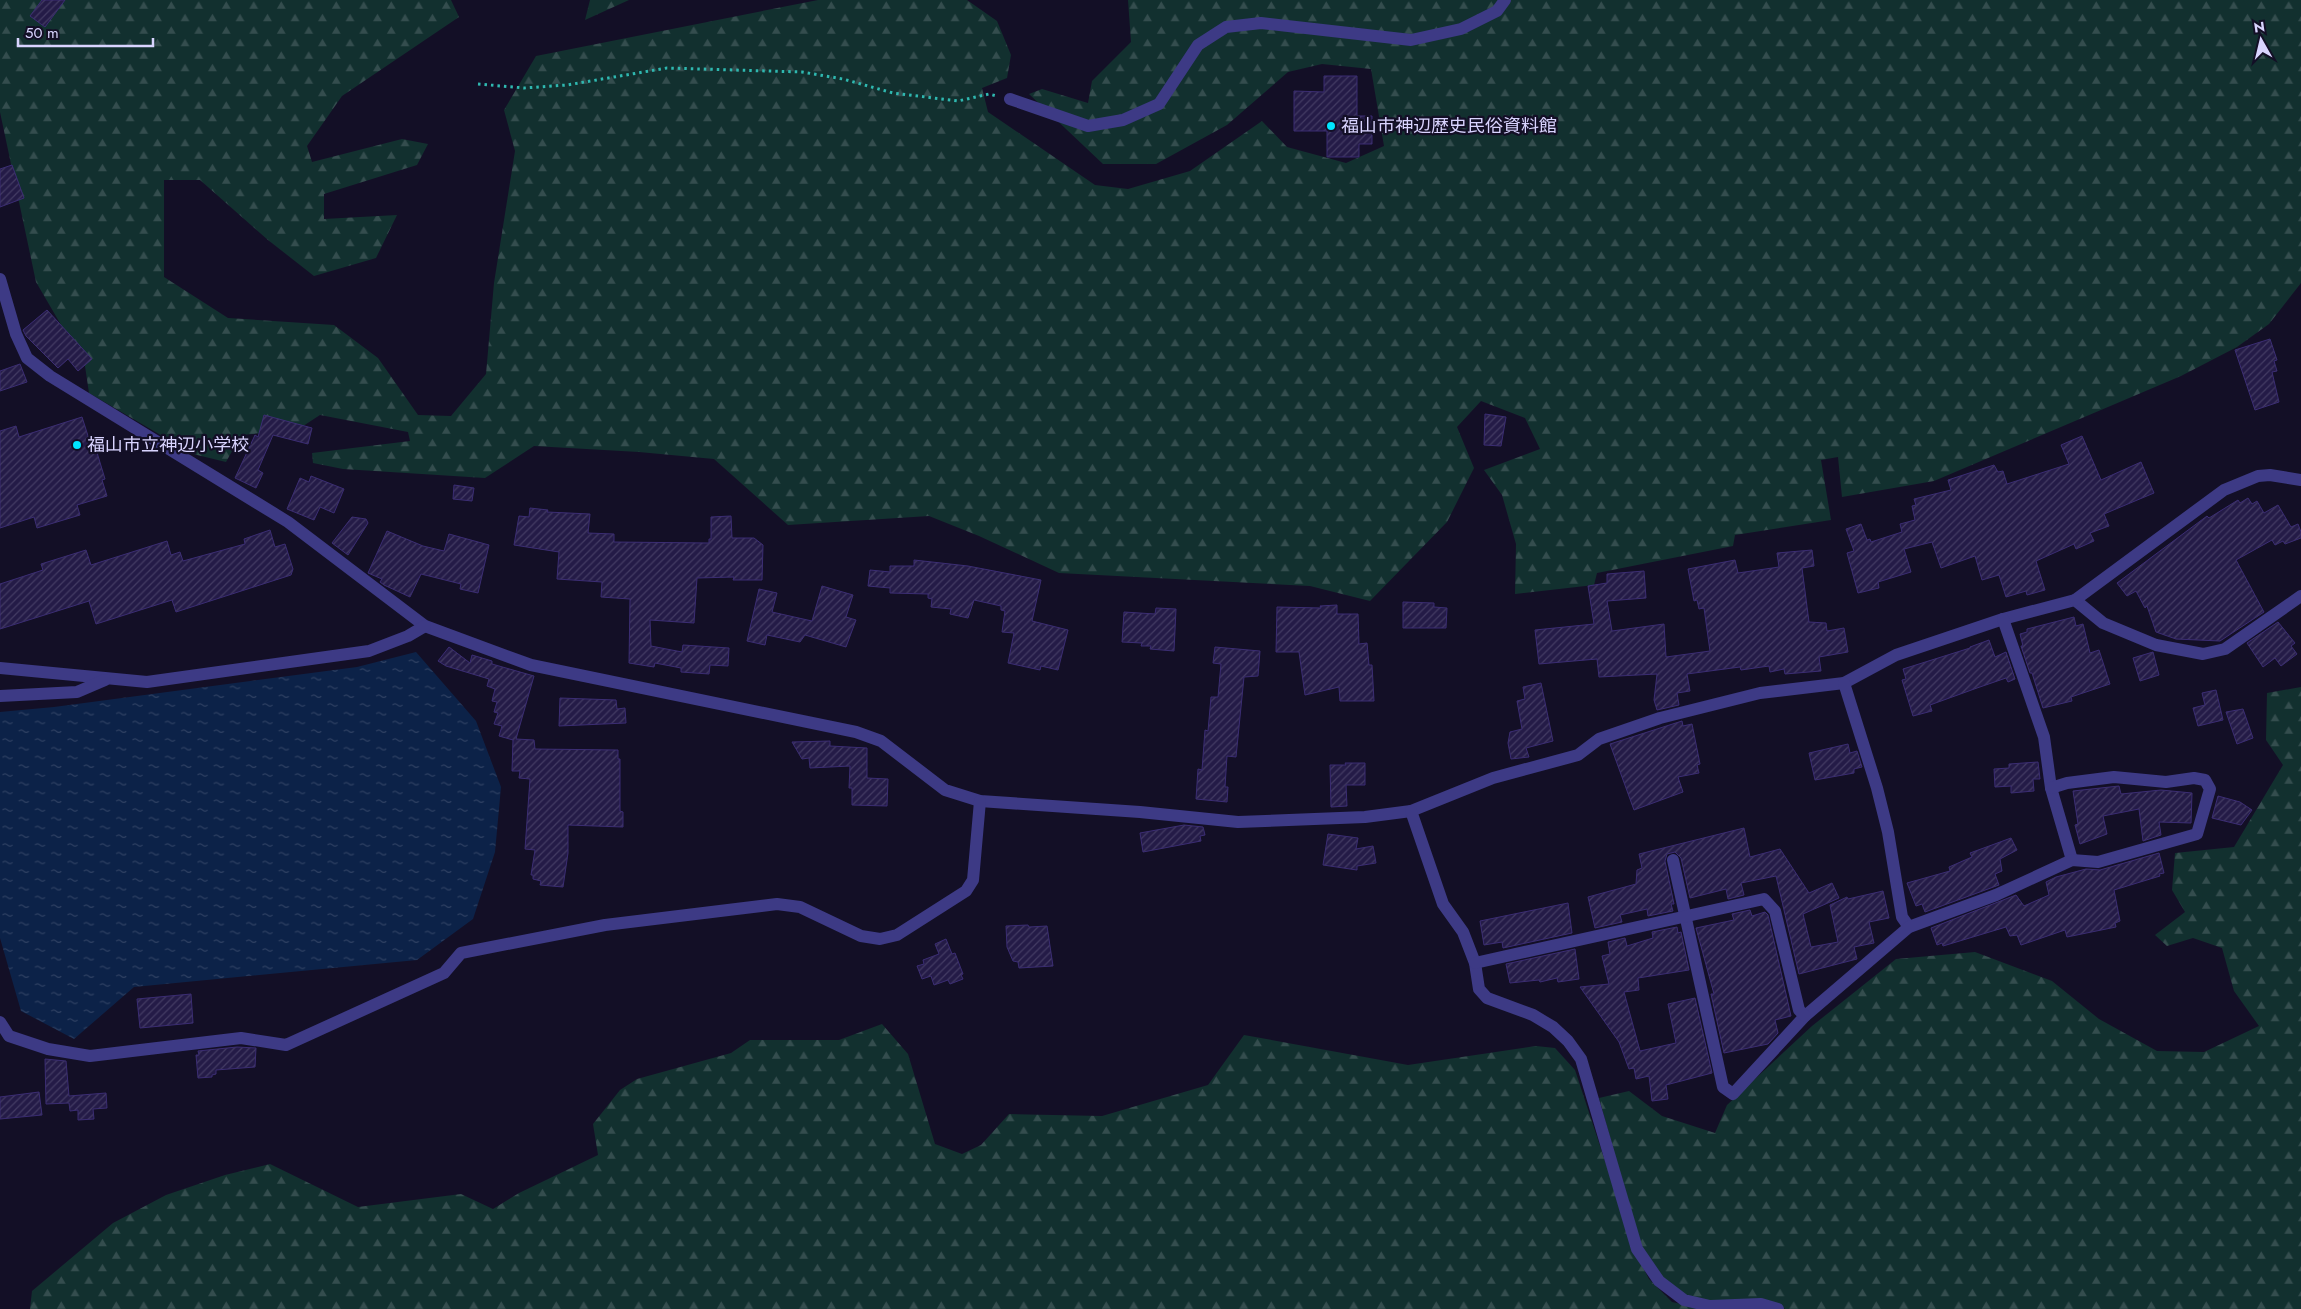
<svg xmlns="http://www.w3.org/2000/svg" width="2301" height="1309" viewBox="0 0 2301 1309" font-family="Jost,'Noto Sans JP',sans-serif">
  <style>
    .forest { fill: url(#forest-firs) }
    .water { fill: url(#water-ripples) }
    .building { fill: url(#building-hatch); stroke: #3b2d73 }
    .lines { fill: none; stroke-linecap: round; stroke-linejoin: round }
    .path { stroke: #2fb8b0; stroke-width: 3; stroke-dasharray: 2.5 4; stroke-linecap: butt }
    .minor { stroke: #3d3a85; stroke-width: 12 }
    .poi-dot { fill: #00e5ff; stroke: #130f26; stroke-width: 2 }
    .labels { text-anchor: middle; stroke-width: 4.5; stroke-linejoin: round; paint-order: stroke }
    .poi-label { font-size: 18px; fill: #d9d4ff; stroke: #130f26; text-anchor: start }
  </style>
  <defs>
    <pattern id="forest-firs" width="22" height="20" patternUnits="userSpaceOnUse" patternTransform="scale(1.25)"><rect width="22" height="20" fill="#12302f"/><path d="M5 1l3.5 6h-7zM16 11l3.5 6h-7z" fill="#344d4e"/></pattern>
    <pattern id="water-ripples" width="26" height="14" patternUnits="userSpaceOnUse" patternTransform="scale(1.25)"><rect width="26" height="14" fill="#0c2248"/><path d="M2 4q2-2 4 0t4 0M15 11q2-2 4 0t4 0" fill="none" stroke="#2f4163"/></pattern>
    <pattern id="building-hatch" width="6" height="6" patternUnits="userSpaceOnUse" patternTransform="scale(1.25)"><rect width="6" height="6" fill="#241b47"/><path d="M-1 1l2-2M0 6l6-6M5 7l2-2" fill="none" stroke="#433b63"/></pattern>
  </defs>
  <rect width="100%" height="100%" fill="#130f26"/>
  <!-- forest -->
  <g class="forest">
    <polygon points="0,0 451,0 459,17 342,96 307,146 312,162 402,139 428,144 417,165 324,194 324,219 397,215 376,258 314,276 268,240 200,180 164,180 164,277 228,318 334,325 378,358 418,415 451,416 486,374 494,283 515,151 504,110 536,56 818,0 967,0 997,21 1011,55 1007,78 982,88 988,112 1095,185 1128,189 1190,171 1262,121 1287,147 1346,163 1384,146 1371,69 1322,64 1288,72 1227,125 1156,164 1103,164 1029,94 1042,89 1088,103 1092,81 1131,42 1128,0 2301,0 2301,283 2269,324 2237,347 2181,376 1934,481 1842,497 1838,457 1821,460 1831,520 1735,535 1733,546 1597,573 1594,585 1515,594 1516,544 1502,495 1484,470 1540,449 1525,418 1481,401 1457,427 1474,468 1447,522 1370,601 1310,586 1059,573 979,536 929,516 788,525 714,459 639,452 534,446 485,478 343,469 313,463 312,453 410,441 408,432 320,415 297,430 241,435 226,462 193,454 89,393 85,366 36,282 0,112"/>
    <polygon points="590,0 629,0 585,20"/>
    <polygon points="2301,687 2301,1309 1785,1309 1782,1306 1710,1302 1685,1297 1662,1278 1641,1248 1599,1098 1629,1091 1662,1116 1715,1133 1727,1105 1812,1026 1896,959 1975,952 2052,981 2099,1019 2157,1051 2204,1052 2259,1026 2234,991 2222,948 2193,938 2167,946 2155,935 2185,912 2172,890 2175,853 2234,847 2283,765 2266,740 2267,693"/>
    <polygon points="882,1024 908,1054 935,1144 962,1154 981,1145 1009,1114 1102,1116 1208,1085 1244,1035 1408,1065 1536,1046 1555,1048 1575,1070 1635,1252 1649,1279 1672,1302 1704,1309 30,1309 32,1291 113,1223 166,1195 225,1175 270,1164 358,1207 461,1194 493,1209 519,1193 598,1155 593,1124 620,1090 637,1079 731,1053 750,1040 839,1040"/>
  </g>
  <!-- water -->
  <polygon class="water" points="416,652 476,721 501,787 495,852 473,919 417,960 134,987 74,1039 21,1011 0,938 0,712 54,707 357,667"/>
  <!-- building -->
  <g class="building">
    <polygon points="42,0 65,0 45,27 30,16"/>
    <polygon points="1324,76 1357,76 1357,116 1372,116 1372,144 1359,144 1359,157 1327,157 1327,131 1294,131 1294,91 1324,92"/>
    <polygon points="12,165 24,198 0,207 0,169"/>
    <polygon points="47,310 92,359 78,371 68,359 58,368 26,336 23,330"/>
    <polygon points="2270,339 2277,360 2274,361 2277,371 2272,372 2279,402 2255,410 2235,350"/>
    <polygon points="20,364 27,382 0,391 0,371"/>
    <polygon points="1485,414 1506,417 1501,446 1484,445"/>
    <polygon points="264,415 312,428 308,444 273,435 258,470 263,473 256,488 235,478 255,435 258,437"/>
    <polygon points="82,417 89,439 92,436 105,479 102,480 107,496 77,505 80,515 37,528 34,517 0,528 0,431 16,426 19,437"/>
    <polygon points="2082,436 2101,480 2141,462 2154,493 2104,514 2109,526 2090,533 2094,541 2076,549 2074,544 2036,561 2045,590 2027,595 2026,591 2006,597 1999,575 1982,580 1975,556 1941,568 1932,542 1904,549 1911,572 1878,582 1879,588 1858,593 1847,553 1854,551 1846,529 1861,524 1867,540 1870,539 1871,542 1902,532 1900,524 1915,520 1912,506 1916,505 1914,499 1951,490 1948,480 1994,465 1998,472 2003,471 2007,484 2069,464 2061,445"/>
    <polygon points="311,476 344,489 334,513 320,507 314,520 287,509 300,478 309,482"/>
    <polygon points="454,485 474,488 472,501 453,499"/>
    <polygon points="2248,498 2252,504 2257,501 2264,513 2278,505 2291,527 2298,524 2301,532 2301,538 2285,544 2283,541 2275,545 2272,540 2236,560 2264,612 2220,641 2176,639 2156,632 2147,606 2145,608 2136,591 2127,596 2117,583 2207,516 2209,518 2238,500 2240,503"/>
    <polygon points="530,508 548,510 547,512 590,514 588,533 614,534 614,542 709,543 709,539 711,539 711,517 731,516 732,538 754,538 763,545 762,580 733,580 734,577 697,578 694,623 650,620 651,646 682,652 683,645 729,648 728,666 710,665 709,674 681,672 681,668 655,663 654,667 629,663 630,599 601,597 602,582 557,579 559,552 514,545 519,516 529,517"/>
    <polygon points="352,517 366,519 368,523 348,555 332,543"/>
    <polygon points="270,530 275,547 285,544 293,569 291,575 176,612 172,600 96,624 89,601 0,629 0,584 43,570 41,564 86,550 91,565 167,541 171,555 180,552 183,561 245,544 244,539"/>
    <polygon points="387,531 423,546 444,551 449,534 489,545 478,593 460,589 461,584 421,574 410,597 384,585 380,582 382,579 368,573"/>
    <polygon points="1812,550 1814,566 1802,568 1809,622 1826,623 1827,631 1844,628 1848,652 1819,657 1821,671 1785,674 1784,669 1770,672 1769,666 1741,670 1740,667 1687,674 1690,691 1677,693 1679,705 1657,710 1654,700 1657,674 1599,677 1597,659 1539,664 1535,630 1594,624 1588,586 1607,583 1607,574 1644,571 1646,598 1607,601 1612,631 1664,624 1666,657 1710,651 1704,608 1699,609 1697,600 1694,601 1688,569 1735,560 1738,573 1779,567 1777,553"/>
    <polygon points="914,560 968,566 1041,580 1032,621 1068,630 1058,670 1041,666 1040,670 1008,663 1014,633 1002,632 1005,611 1001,610 1001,606 974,600 968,618 950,614 951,609 931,607 932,599 928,598 928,594 890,593 890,588 868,586 870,570 890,572 890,566 914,566"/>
    <polygon points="822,586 853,595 846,617 856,620 846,647 805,635 800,642 767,635 765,645 747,641 759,589 777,593 772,612 812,621"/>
    <polygon points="1403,602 1434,603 1434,607 1447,608 1446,628 1403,628"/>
    <polygon points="1337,605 1337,614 1358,614 1359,644 1367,643 1369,665 1372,665 1374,701 1340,701 1339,687 1305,695 1299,652 1276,652 1277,607 1321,608 1320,606"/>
    <polygon points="1156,608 1176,609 1174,651 1150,649 1151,646 1141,646 1142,643 1122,642 1124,612 1155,614"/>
    <polygon points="2074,617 2076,626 2083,624 2090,653 2099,650 2110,684 2071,697 2072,701 2043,708 2032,673 2030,673 2021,646 2023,646 2020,634 2027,632 2027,629"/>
    <polygon points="2278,622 2295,643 2291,646 2297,654 2281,666 2275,658 2263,667 2247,643"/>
    <polygon points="1989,640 1995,657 2006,652 2015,679 2008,682 2006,678 1977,688 1930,705 1932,711 1913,716 1902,680 1906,679 1903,669 1970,648 1970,647"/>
    <polygon points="449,647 470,663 472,655 492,661 492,664 534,676 516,739 534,740 535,749 618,750 618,759 620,759 620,811 623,812 623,827 568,825 568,853 563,887 540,885 541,881 533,879 533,875 531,875 535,850 525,849 530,779 519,778 520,771 512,771 513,740 499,736 502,726 494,724 498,713 494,712 497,702 492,701 495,689 487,686 489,679 446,666 438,661"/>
    <polygon points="1215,647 1260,651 1258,676 1244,677 1236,757 1227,756 1225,787 1228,787 1227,802 1196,799 1198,769 1202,770 1205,730 1208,731 1211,697 1218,697 1221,664 1213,663"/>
    <polygon points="2153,652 2159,675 2140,681 2133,658"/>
    <polygon points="1541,683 1553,741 1526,748 1529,757 1511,759 1508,743 1510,732 1522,729 1517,701 1525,699 1523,687"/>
    <polygon points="2216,690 2223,720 2198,726 2193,708 2205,705 2202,693"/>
    <polygon points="560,698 616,700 617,709 625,708 626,723 559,726"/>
    <polygon points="2243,709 2253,738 2237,744 2226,712"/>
    <polygon points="1682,721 1683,726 1692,724 1700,764 1697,765 1699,773 1678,777 1683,792 1634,810 1610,744"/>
    <polygon points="830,741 830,746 867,748 867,778 888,779 887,806 852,805 852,788 849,788 850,766 810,768 809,758 802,759 792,742"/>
    <polygon points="1848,744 1850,753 1857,751 1862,767 1854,769 1854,773 1815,780 1809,753"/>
    <polygon points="2038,762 2040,779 2033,779 2034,791 2011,793 2011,786 1995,787 1994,769 2009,768 2009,764"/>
    <polygon points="1345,763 1365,763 1365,785 1346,785 1347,806 1331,807 1330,765 1346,765"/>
    <polygon points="2119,786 2121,794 2161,790 2192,793 2191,823 2159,822 2161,835 2143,841 2139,809 2103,816 2107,834 2080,844 2075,825 2078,824 2073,791"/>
    <polygon points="2218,796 2240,802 2252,810 2241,825 2212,818"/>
    <polygon points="1184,825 1203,827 1205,835 1200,836 1201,841 1143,852 1140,833"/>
    <polygon points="1744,828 1750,857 1780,849 1809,893 1832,883 1839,898 1803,914 1811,947 1838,942 1830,905 1847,897 1848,899 1883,891 1889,918 1869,922 1874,943 1854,947 1857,959 1799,974 1776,876 1741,883 1744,895 1728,899 1726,889 1690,898 1681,858 1675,852 1667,854 1665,861 1674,904 1671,904 1673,911 1648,916 1647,909 1620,915 1622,922 1595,928 1588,897 1636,884 1637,870 1642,868 1639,854"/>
    <polygon points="1328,834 1358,838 1356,849 1373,846 1376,863 1357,866 1357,870 1323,865"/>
    <polygon points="2011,838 2017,850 2000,859 2002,871 1995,874 1999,885 1925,912 1922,904 1916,906 1907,883 1950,871 1949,867 1972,857 1970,853"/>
    <polygon points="2159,853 2164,873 2159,874 2160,876 2114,890 2120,921 2115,923 2116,927 2067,937 2065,930 2021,945 2017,935 2010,936 2006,927 1943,946 1942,943 1937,945 1931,928 2016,895 2024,906 2049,895 2046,882 2056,877 2086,869 2100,870"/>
    <polygon points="1568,903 1572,933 1503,948 1502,942 1484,945 1480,921"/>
    <polygon points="1750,910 1752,916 1765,912 1768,915 1791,1016 1775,1020 1778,1033 1768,1044 1724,1053 1711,994 1714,994 1696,928 1734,920 1732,914"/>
    <polygon points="1028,925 1029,927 1047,926 1053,966 1019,968 1018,962 1013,961 1007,947 1006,926"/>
    <polygon points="1677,927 1678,933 1681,932 1689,970 1638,978 1639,990 1624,992 1640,1051 1676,1043 1668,1004 1695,998 1712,1073 1666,1085 1668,1099 1652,1101 1649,1076 1636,1079 1634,1068 1629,1069 1619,1042 1580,987 1609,984 1602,956 1610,954 1608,942 1625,938 1627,946 1653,938 1652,932"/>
    <polygon points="946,939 952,954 955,953 963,974 961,975 963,979 950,984 948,980 934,985 931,976 922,979 917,966 924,964 923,960 939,954 935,944"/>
    <polygon points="1575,949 1579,979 1558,982 1557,978 1540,982 1539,980 1510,983 1506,964"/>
    <polygon points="191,994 193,1023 140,1028 137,999"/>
    <polygon points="237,1047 256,1048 255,1067 216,1070 216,1074 212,1075 212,1077 198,1078 196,1055 199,1055 198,1051"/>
    <polygon points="45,1059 66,1061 69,1096 106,1093 107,1108 93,1109 94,1119 78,1120 78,1110 70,1111 69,1103 46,1104"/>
    <polygon points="39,1092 42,1115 0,1119 0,1097"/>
  </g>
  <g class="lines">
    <!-- path -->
    <polyline class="path" points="478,84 524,88 567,85 667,68 802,72 843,79 893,93 958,101 989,94 997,96"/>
    <!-- minor -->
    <g class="minor">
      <polyline points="1010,99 1088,126 1123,120 1159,104 1198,45 1226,27 1261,23 1411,40 1461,29 1497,11 1505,0"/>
      <polyline points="0,279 16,334 27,358 50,376 288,522 425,626 531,665 856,732 881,741 945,790 980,801 1140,812 1238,822 1365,817 1411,811 1493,778 1578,755 1599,739 1660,718 1760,693 1844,683 1896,655 2003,619 2075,600 2103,623 2156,645 2203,654 2225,649 2301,596"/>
      <polyline points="2075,600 2224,490 2258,476 2270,475 2301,480"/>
      <polyline points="2003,619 2044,737 2051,788 2072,860"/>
      <polyline points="0,668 147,682 369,651 408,636 425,626"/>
      <polyline points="1844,683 1877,788 1888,832 1902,917 1909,927"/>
      <polyline points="0,696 77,692 105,680"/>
      <polyline points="1411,811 1443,904 1463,932 1475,963 1479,989 1487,998 1533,1015 1553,1027 1568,1041 1581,1059 1637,1249 1659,1281 1684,1300 1710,1306 1761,1304 1778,1309"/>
      <polyline points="1673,860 1723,1087 1733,1094 1805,1016 1909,927 1996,895 2072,860 2098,862 2197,834 2210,789 2205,780 2194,778 2166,782 2114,777 2067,783 2051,788"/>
      <polyline points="1475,963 1764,899 1775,911 1799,1010 1805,1016"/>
      <polyline points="0,1022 9,1036 48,1049 90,1056 241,1038 286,1045 444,973 461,953 605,925 777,904 800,907 861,936 880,939 897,935 966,891 973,880 980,801"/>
    </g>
  </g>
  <!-- markers -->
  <g class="poi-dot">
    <circle cx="1331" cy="126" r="5"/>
    <circle cx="77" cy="445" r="5"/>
  </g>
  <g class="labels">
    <!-- poi labels -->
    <g class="poi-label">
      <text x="1341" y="132">福山市神辺歴史民俗資料館</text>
      <text x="87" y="451">福山市立神辺小学校</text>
    </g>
  </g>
  <!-- north arrow -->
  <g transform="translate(2261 40) rotate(352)" stroke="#130f26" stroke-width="4" paint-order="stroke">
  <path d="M0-4L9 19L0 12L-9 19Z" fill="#d9d4ff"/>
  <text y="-8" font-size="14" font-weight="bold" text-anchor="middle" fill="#d9d4ff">N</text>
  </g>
  <!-- scale -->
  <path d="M18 38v8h135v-8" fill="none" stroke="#d9d4ff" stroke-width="2.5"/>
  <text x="25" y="38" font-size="15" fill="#d9d4ff" stroke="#130f26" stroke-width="4" paint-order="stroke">50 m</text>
</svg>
